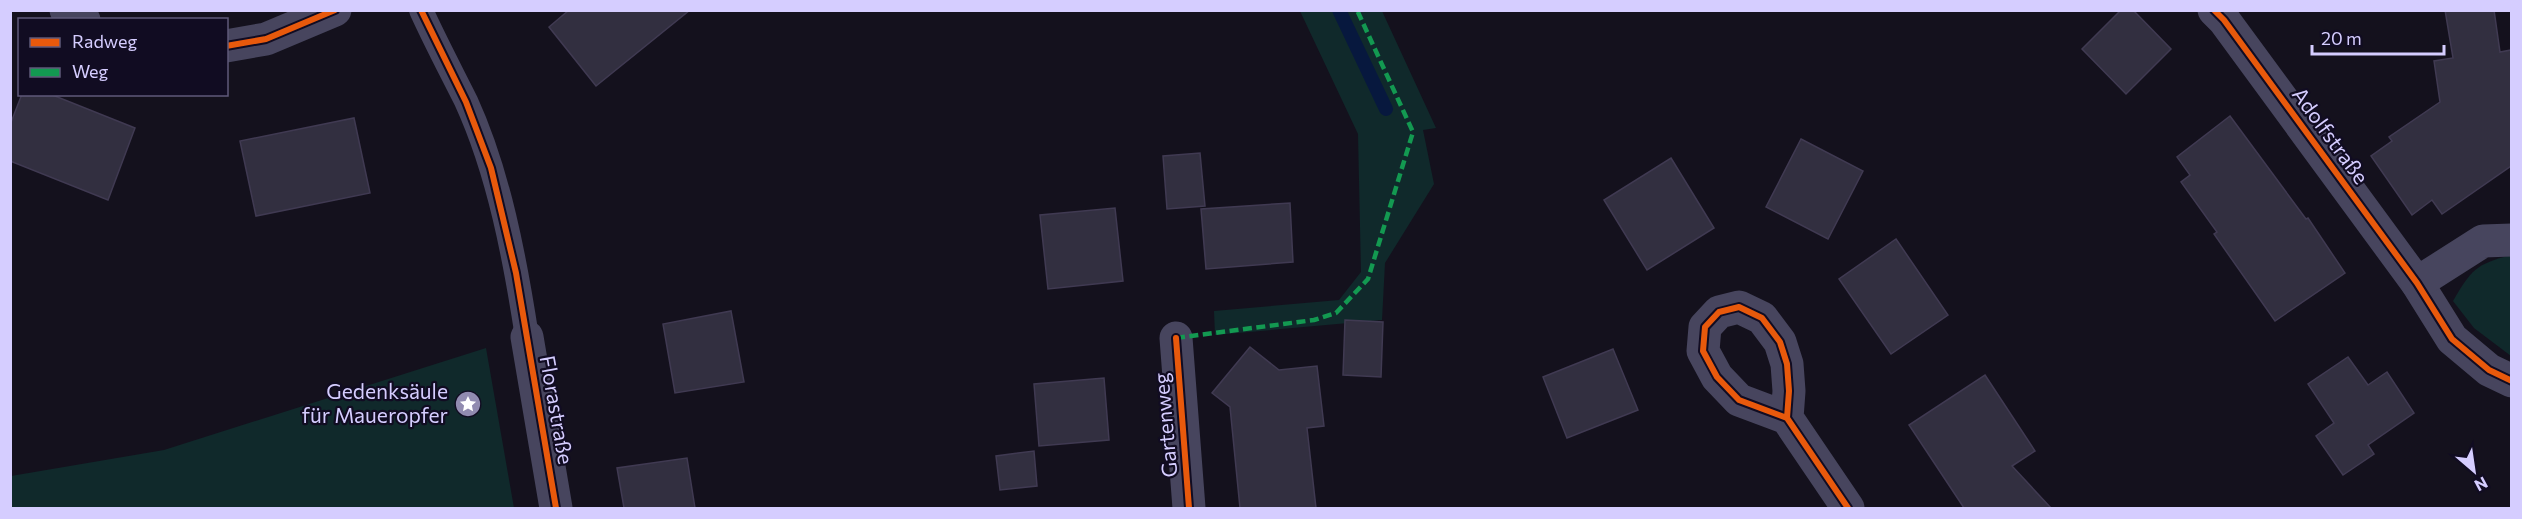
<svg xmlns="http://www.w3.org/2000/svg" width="2522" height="519" viewBox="0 0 2522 519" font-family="Commissioner,sans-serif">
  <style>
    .green { fill: #10292b }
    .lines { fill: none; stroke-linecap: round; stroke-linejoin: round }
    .stream { stroke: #07183e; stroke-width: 14 }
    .building { fill: #322f40; stroke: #403a52; stroke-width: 1.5 }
    .lane { stroke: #47455e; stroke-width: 24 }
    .street { stroke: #47455e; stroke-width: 33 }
    .quiet { stroke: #139951; stroke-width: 4.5; stroke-dasharray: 9 4.5; stroke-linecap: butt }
    .cycleway-casing { stroke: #110c22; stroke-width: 10 }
    .cycleway { stroke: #e8590c; stroke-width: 6 }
    .labels { text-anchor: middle; stroke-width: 4.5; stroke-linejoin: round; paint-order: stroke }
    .street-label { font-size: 21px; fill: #d5cdff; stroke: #110c22 }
    .poi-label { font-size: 21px; fill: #d5cdff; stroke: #110c22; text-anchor: end }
  </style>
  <rect width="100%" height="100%" fill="#14111d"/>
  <!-- green -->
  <g class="green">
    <polygon points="1300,11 1382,11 1436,128 1423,130 1434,184 1385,263 1382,320 1215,335 1214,311 1339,300 1361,272 1358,134"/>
    <path d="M 2511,255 L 2511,356 L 2474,328 L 2453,301 C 2471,270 2476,264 2511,255 Z"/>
    <polygon points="486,348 514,508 11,508 11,476 164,450"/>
  </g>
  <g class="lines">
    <!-- stream -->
    <polyline class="stream" points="1339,10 1386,109"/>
  </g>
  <!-- building -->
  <g class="building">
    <polygon points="569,10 690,10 596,86 549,27"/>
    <polygon points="2121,10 2133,10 2171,49 2126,94 2082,49"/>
    <polygon points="2445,10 2494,10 2500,52 2511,50 2511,166 2442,214 2432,200 2412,215 2371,156 2392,141 2389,137 2440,102 2434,61 2453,58"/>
    <polygon points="22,94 50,94 135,128 108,200 10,161 10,125"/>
    <polygon points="2230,116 2306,219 2308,218 2345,273 2275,321 2214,234 2217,232 2181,182 2190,175 2177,157"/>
    <polygon points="354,118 370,193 256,216 240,141"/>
    <polygon points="1801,139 1863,171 1828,239 1766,207"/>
    <polygon points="1200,153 1205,206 1167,209 1163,156"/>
    <polygon points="1671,158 1714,228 1647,270 1604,200"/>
    <polygon points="1290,203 1293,262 1206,269 1201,209"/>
    <polygon points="1115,208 1123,281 1048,289 1040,215"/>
    <polygon points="1896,239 1948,315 1891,354 1839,279"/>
    <polygon points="731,311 744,382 675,393 663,324"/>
    <polygon points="1345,320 1383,322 1381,377 1343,375"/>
    <polygon points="1250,347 1279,370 1317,366 1324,426 1307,428 1316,508 1240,508 1230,407 1212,393"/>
    <polygon points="1613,349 1638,410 1567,438 1543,377"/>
    <polygon points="2348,357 2368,385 2387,372 2414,413 2368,445 2374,454 2343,475 2316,436 2334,423 2308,384"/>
    <polygon points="1985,375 2035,451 2012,466 2051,508 1964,508 1909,425"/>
    <polygon points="1104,378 1109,440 1039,446 1034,384"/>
    <polygon points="1034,451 1037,486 1000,490 996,456"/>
    <polygon points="687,458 695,508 624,508 617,468"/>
  </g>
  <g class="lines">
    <!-- lane -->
    <path class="lane" d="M 421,10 C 435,41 451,71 466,101 C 499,173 515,259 527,337"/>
    <!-- street -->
    <g class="street">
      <polyline points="66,10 84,20"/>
      <polyline points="2214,10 2224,20 2417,283 2452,339 2489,370 2512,381"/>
      <polyline points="226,46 266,39 335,10"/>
      <polyline points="2417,283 2483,241 2512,240"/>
      <polyline points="527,337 556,508"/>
      <polyline points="1176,338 1189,508"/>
      <polyline points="1787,418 1789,391 1787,364 1780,342 1762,318 1739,307 1719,312 1705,327 1703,351 1717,377 1739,400 1787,418 1848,508"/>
    </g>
    <!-- quiet -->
    <polyline class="quiet" points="1176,338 1314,320 1336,313 1368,279 1413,132 1357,10"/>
    <!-- cycleway casing -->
    <g class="cycleway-casing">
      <g id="cycleway">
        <polyline points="421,10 466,102 491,168 516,273 556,508"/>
        <polyline points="2214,10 2224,20 2417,283 2452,339 2489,370 2512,381"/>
        <polyline points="226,46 266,39 335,10"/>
        <polyline points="1176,338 1189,508"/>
        <polyline points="1787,418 1789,391 1787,364 1780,342 1762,318 1739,307 1719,312 1705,327 1703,351 1717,377 1739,400 1787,418 1848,508"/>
      </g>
    </g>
    <!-- cycleway -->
    <use href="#cycleway" class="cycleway"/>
  </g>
  <!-- icons -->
  <defs>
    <g id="sight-disc" transform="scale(1.35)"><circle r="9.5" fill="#918bb0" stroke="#110c22"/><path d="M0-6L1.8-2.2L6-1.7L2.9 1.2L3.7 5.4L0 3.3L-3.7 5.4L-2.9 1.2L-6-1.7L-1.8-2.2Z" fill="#fff"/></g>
  </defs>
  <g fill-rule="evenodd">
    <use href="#sight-disc" x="468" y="404"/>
  </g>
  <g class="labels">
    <!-- street labels -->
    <g class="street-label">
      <text transform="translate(2330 136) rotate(54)" y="7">Adolfstraße</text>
      <text transform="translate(556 410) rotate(80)" y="7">Florastraße</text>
      <text transform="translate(1166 425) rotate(-95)" y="7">Gartenweg</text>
    </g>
    <!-- poi labels -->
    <g class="poi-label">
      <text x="448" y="399">Gedenksäule<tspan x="448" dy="24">für Maueropfer</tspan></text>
    </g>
  </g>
  <!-- border -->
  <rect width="2522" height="519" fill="none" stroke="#d5cdff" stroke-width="24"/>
  <!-- legend -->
  <rect x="18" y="18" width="210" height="78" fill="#110c22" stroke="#5f597a" stroke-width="1.5"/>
  <rect x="30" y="38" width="30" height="9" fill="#e8590c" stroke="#5f597a" stroke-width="1.5"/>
  <text x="72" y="48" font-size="18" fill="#d5cdff">Radweg</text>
  <rect x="30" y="68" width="30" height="9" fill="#139951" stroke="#5f597a" stroke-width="1.5"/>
  <text x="72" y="78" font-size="18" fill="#d5cdff">Weg</text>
  <!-- north arrow -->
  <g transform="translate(2474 471) rotate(151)" stroke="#110c22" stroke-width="4.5" paint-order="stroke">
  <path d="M0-4.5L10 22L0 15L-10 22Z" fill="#d5cdff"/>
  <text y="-9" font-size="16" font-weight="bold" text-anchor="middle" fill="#d5cdff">N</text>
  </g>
  <!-- scale -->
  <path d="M2312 45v9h132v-9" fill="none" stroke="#d5cdff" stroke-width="3"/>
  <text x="2321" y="45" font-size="18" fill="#d5cdff" stroke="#110c22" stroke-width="4.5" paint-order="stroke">20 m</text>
</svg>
